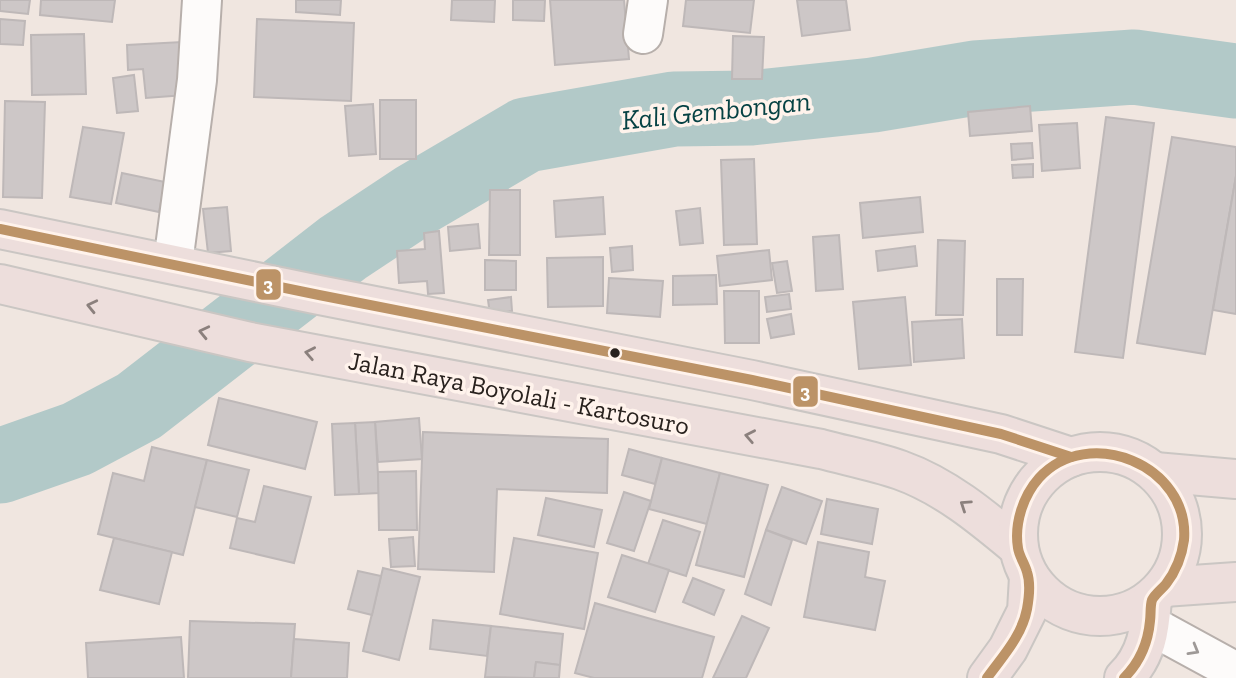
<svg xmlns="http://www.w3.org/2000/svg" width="1236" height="678" viewBox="0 0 1236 678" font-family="'Zilla Slab',serif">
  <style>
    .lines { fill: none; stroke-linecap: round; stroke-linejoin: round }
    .river { stroke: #b2c9c8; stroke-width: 75 }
    .building { fill: #cdc7c7; stroke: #beb8b8; stroke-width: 2 }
    .minor-casing { stroke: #b7afab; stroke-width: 42 }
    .highway-casing { stroke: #cac6c3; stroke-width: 42 }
    .minor { stroke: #fdfbfa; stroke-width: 38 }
    .highway { stroke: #eddedc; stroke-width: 38 }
    .bus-1-casing { stroke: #fff3ec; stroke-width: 16 }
    .bus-1 { stroke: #bc9367; stroke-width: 10 }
    .oneway { stroke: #8b807d }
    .oneway2 { stroke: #9e9997 }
    .bus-dot { fill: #29221e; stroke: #fff3ec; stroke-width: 2.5 }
    .labels { text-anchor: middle; stroke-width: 7; stroke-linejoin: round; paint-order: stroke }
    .street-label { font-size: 26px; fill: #29221e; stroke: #fff3ec }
    .water-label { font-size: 28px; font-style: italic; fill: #064244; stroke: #fff3ec }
    .line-badge { stroke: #fff3ec; stroke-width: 2.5 }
    .badge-label { font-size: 19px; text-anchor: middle; font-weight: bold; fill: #fff }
  </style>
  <rect width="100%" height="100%" fill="#f0e6e0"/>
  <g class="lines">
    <!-- river -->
    <polyline class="river" points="0,466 77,439 139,406 343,248 417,199 526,135 674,109 751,108 873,95 975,78 1134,67 1236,81"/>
  </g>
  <!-- building -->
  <g class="building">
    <polygon points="0,0 30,0 28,14 0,11"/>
    <polygon points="41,0 115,0 112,22 40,15"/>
    <polygon points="296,0 341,0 340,15 296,12"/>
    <polygon points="452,0 495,0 494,22 451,20"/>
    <polygon points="513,0 545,0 544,21 513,20"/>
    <polygon points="550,0 624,0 629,59 555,65"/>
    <polygon points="686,0 754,0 750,33 683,26"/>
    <polygon points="797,0 846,0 850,30 802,36"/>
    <polygon points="0,19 25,21 23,45 0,44"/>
    <polygon points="257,19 354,23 351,101 254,97"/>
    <polygon points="84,34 86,94 32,95 31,35"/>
    <polygon points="733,36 764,37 762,79 732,79"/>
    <polygon points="182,42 185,95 146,98 143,69 128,70 127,45"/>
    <polygon points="134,75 138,111 117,113 113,78"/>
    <rect x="380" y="100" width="36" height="59"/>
    <polygon points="5,101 45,102 42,198 3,197"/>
    <polygon points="373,104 376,154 349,156 345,106"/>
    <polygon points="1030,106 1032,131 970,136 968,112"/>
    <polygon points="1106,117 1154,123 1123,358 1075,352"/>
    <polygon points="1077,123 1080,168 1042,171 1039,125"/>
    <polygon points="83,127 124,133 111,204 70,197"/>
    <polygon points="1172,137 1236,147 1236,176 1205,354 1137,343"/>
    <polygon points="1032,143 1033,158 1012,160 1011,144"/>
    <polygon points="754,159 757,244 724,245 721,160"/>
    <polygon points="1033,164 1033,177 1013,178 1012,165"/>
    <polygon points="122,173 165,182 159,212 116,203"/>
    <polygon points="1236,176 1236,314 1213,310"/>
    <polygon points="490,190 520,190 520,255 489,255"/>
    <polygon points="603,197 605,234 556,237 554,201"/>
    <polygon points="920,197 923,232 863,238 860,203"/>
    <polygon points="227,207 231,251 208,253 203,209"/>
    <polygon points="700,208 703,243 680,245 676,211"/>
    <polygon points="478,224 480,248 450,251 448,227"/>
    <polygon points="439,231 444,293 428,294 427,281 399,283 397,251 425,249 424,233"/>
    <polygon points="839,235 843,289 816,291 813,237"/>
    <polygon points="938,240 965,241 963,315 936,315"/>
    <polygon points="632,246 633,270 612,272 610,248"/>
    <polygon points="915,246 917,266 878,271 876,251"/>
    <polygon points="769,250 772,280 720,286 717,256"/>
    <polygon points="603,257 603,306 548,307 547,258"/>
    <polygon points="485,260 516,261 516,290 485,290"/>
    <polygon points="787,261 792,291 777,293 772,263"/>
    <polygon points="716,275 717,304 673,305 673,276"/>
    <polygon points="609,278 663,281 660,317 607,313"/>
    <polygon points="997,279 1023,279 1022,335 997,335"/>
    <polygon points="724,291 759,291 759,343 725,343"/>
    <polygon points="789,294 791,309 767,312 765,297"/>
    <polygon points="511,297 512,311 490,314 488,300"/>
    <polygon points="905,297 911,365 859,369 853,302"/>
    <polygon points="791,314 794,334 771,338 767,319"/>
    <polygon points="962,319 964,358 914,362 912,322"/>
    <polygon points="219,398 317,422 305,469 208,445"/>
    <polygon points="419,418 422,459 378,462 375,422"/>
    <polygon points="375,422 379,493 359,494 355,423"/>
    <polygon points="355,423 359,494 335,495 332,424"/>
    <polygon points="423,432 608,439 607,493 497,489 494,572 418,569"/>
    <polygon points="152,447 207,460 183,555 98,534 113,473 144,481"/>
    <polygon points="629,449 662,458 655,484 622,475"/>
    <polygon points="662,458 720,473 707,524 649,509"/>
    <polygon points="207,460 249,470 237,517 195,507"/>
    <polygon points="416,471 417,530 379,530 378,472"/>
    <polygon points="720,473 768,485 744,577 696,565"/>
    <polygon points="264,486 311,497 294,563 230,548 237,518 255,522"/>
    <polygon points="782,487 822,501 806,544 766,530"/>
    <polygon points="624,492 651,501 634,551 607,543"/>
    <polygon points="546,498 602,510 594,547 538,535"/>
    <polygon points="827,499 878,509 872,544 821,534"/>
    <polygon points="663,520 700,532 686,576 648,564"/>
    <polygon points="766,530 792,540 771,605 745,594"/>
    <polygon points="413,537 415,566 391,567 389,539"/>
    <polygon points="114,538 172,552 159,604 100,590"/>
    <polygon points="514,538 598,553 584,629 500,614"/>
    <polygon points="818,542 869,552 865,577 885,581 875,630 804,617"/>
    <polygon points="622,555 669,570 655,612 608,597"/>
    <polygon points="383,568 420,577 399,660 363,651"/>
    <polygon points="358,571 381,576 372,615 348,609"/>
    <polygon points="693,578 724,590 714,615 683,602"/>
    <polygon points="595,603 714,637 702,678 594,678 575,673"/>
    <polygon points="742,616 769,628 746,678 713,678"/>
    <polygon points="433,620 491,626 487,656 430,649"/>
    <polygon points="190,621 295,624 291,678 188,678"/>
    <polygon points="491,626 563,634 560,665 536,662 534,678 485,677"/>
    <polygon points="181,637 184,678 88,678 86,643"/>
    <polygon points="294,639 349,643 347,678 291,678"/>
    <polygon points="536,662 560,665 559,678 534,678"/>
  </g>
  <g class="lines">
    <!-- minor casing -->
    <g class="minor-casing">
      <g id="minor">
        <polyline points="643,34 648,0"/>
        <polyline points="173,263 197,80 202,0"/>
        <polyline points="1150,625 1229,668 1236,676"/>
      </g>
    </g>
    <!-- highway casing -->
    <g class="highway-casing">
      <g id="highway">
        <polyline points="0,229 319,295 752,380 1001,434 1071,457"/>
        <path d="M 0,284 L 250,342 L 821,449 C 847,456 874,461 900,470 C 945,486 982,517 1018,547"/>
        <circle cx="1100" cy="534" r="82"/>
        <polyline points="1155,472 1236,479"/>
        <polyline points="1164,587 1236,582"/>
        <polyline points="987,678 1008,649 1027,611 1029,577"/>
        <path d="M 1124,678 C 1147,656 1150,629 1152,599"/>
      </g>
    </g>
    <!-- minor -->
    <use href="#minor" class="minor"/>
    <!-- highway -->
    <use href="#highway" class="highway"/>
    <!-- bus-1 casing -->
    <g class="bus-1-casing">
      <g id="bus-1">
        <polyline points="0,229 319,295 752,380 1001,434 1071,457"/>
        <path d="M 987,678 C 1002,657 1022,636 1027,609 C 1029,598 1031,584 1027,572 C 1025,564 1019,556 1018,548 C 1014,524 1023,496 1039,478 C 1088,424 1190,465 1184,540 C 1182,555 1176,571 1166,584 C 1162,589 1155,594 1152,600 C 1150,606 1151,614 1150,621 C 1148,643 1140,662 1124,678"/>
      </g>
    </g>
    <!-- bus-1 -->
    <use href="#bus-1" class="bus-1"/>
  </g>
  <!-- one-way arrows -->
  <defs><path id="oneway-chevron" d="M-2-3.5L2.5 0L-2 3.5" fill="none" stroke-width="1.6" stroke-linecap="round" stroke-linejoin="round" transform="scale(1.75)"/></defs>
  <g class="oneway">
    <use href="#oneway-chevron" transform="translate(92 306) rotate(-167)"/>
    <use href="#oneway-chevron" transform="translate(204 332) rotate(-167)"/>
    <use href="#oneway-chevron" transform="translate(310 353) rotate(-169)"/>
    <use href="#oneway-chevron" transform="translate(750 436) rotate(-169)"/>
    <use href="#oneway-chevron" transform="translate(965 505) rotate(-146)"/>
  </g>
  <use class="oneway2" href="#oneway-chevron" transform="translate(1194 650) rotate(30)"/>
  <!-- markers -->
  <circle class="bus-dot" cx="615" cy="353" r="6"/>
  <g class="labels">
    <!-- street labels -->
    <g class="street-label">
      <text transform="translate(519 393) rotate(11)" y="9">Jalan Raya Boyolali - Kartosuro</text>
    </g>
    <!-- water labels -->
    <g class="water-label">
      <text transform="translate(716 110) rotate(-6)" y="10">Kali Gembongan</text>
    </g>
  </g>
  <g class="line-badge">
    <rect x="255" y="268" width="27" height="33" rx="7" fill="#bc9367"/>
    <rect x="792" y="375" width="27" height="33" rx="7" fill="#bc9367"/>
  </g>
  <g class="badge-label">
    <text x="268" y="291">3</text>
    <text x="805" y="398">3</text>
  </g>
</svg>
